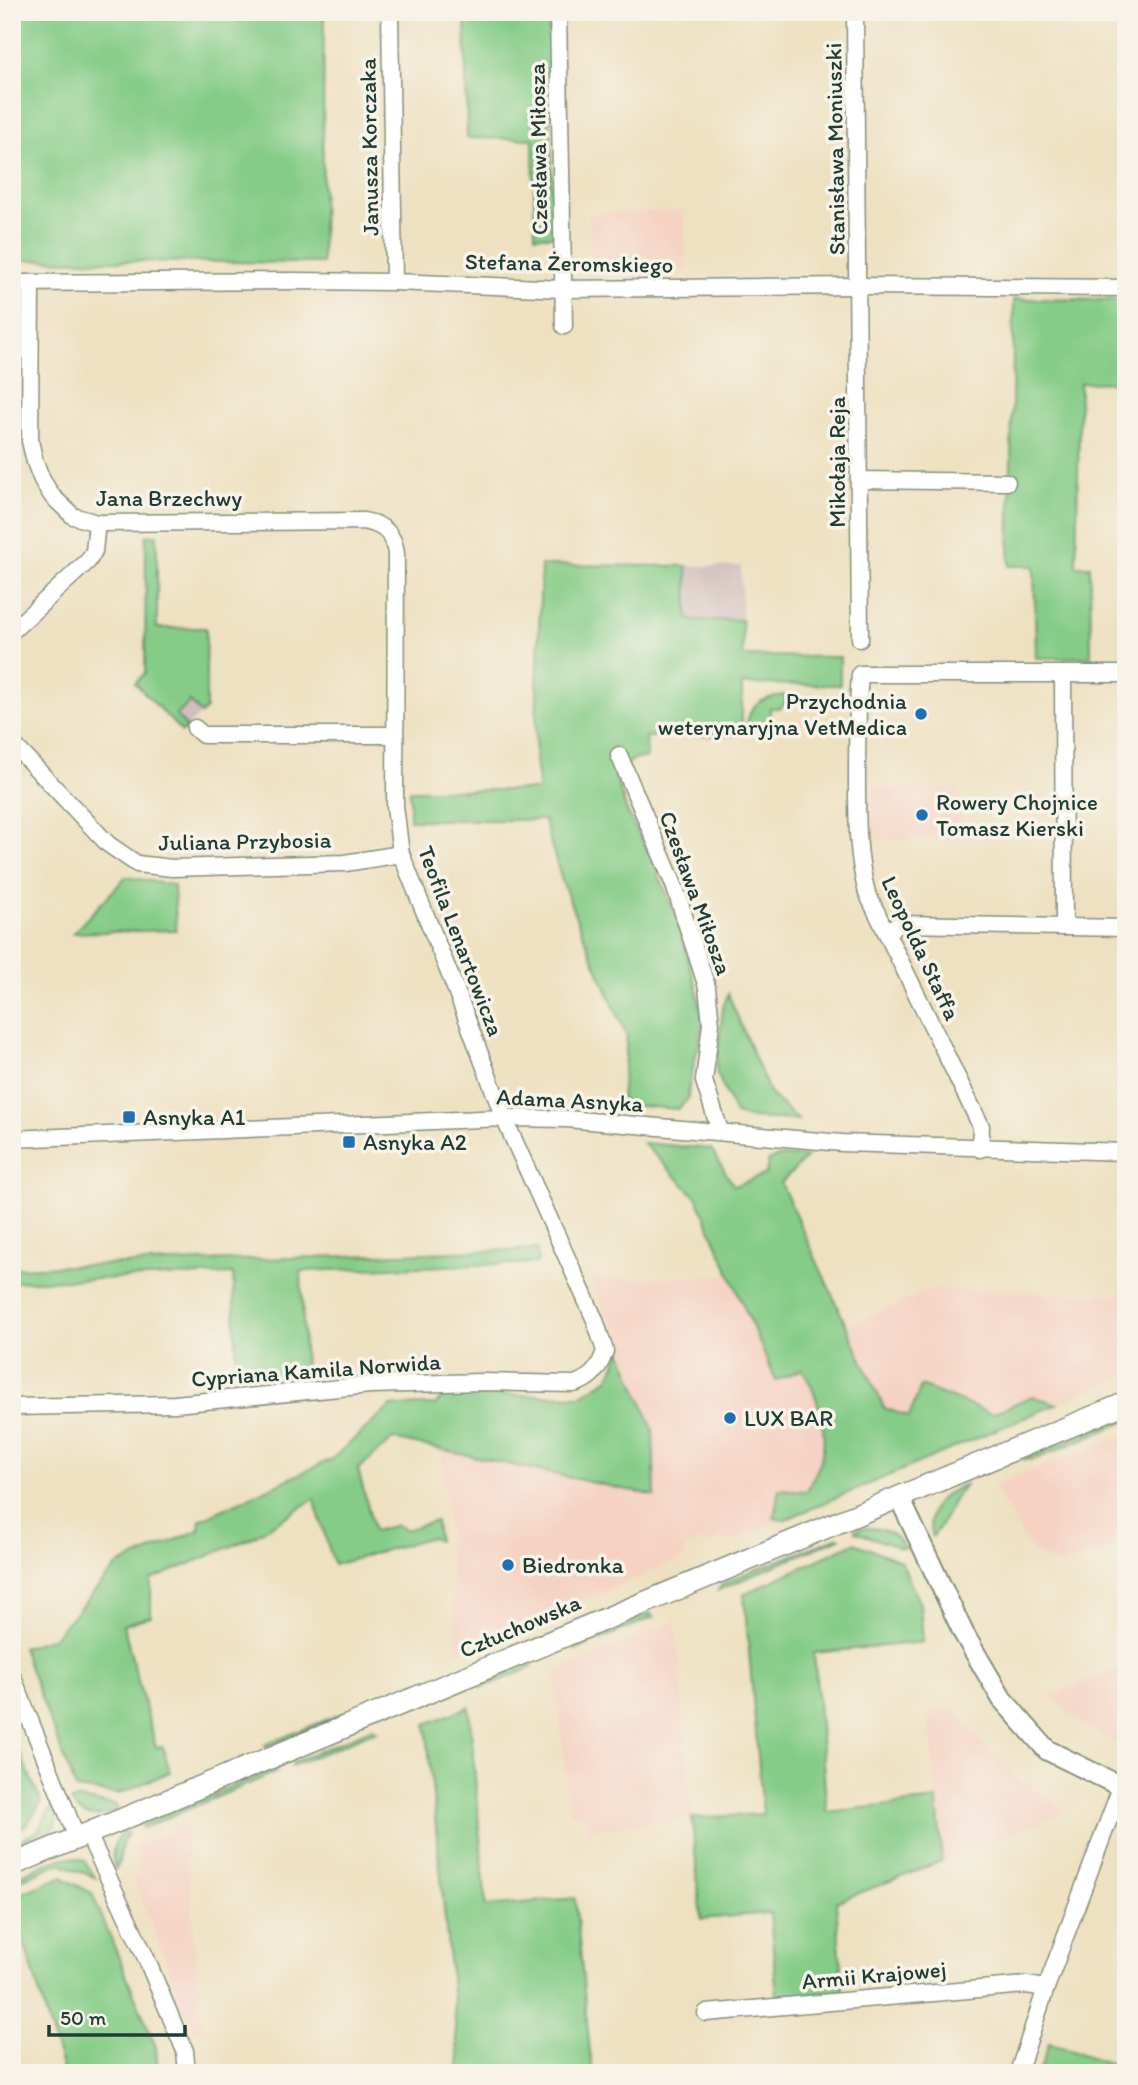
<svg xmlns="http://www.w3.org/2000/svg" width="1138" height="2085" viewBox="0 0 1138 2085" font-family="Itim,sans-serif">
  <style>
    .built { fill: #f5d2c2 }
    .industrial { fill: #d1bfbd }
    .green { fill: #85cc87; stroke: #52845e; stroke-width: 2 }
    .lines { fill: none; stroke-linecap: round; stroke-linejoin: round }
    .minor-casing { stroke: #868f7a; stroke-width: 19 }
    .tertiary-casing { stroke: #868f7a; stroke-width: 23 }
    .secondary-casing { stroke: #868f7a; stroke-width: 24 }
    .minor { stroke: #fff; stroke-width: 16 }
    .tertiary { stroke: #fff; stroke-width: 19 }
    .secondary { stroke: #fff; stroke-width: 21 }
    .poi-dot { fill: #1f6fb2; stroke: #f7f3e8; stroke-width: 2.5 }
    .labels { text-anchor: middle; stroke-width: 7; stroke-linejoin: round; paint-order: stroke }
    .street-label { font-size: 23px; fill: #1f3d34; stroke: #f7f3e8 }
    .poi-label { font-size: 23px; fill: #1f3d34; stroke: #f7f3e8; text-anchor: start }
  </style>
  <rect width="100%" height="100%" fill="#f7f3e8"/>
  <filter id="ink" filterUnits="userSpaceOnUse"><feTurbulence type="fractalNoise" baseFrequency=".0143" numOctaves="2"/><feDisplacementMap in="SourceGraphic" scale="14" xChannelSelector="R" yChannelSelector="G"/><feConvolveMatrix kernelMatrix="1 2 1 2 8 2 1 2 1" color-interpolation-filters="sRGB"/></filter>
  <filter id="wash" filterUnits="userSpaceOnUse"><feTurbulence type="fractalNoise" baseFrequency=".00686" numOctaves="4" result="noise"/><feDisplacementMap in="SourceGraphic" scale="28" xChannelSelector="R" yChannelSelector="G"/><feGaussianBlur stdDeviation="1.57" result="paint"/><feColorMatrix in="noise" values="0 0 0 0 0 0 0 0 0 0 0 0 0 0 0 0 0 1.4 0 .05"/><feComposite in="paint" operator="in"/></filter>
  <g filter="url(#wash)">
    <rect width="100%" height="100%" fill="#eee1c1"/>
    <!-- built -->
    <g class="built">
      <polygon points="684,211 686,272 590,272 589,213"/>
      <polygon points="873,787 961,788 961,840 873,839"/>
      <polygon points="731,1275 776,1381 802,1369 815,1391 822,1419 821,1459 807,1491 779,1489 774,1517 782,1520 731,1542 717,1539 711,1544 698,1541 696,1545 688,1545 684,1550 685,1558 457,1652 442,1450 655,1495 653,1430 592,1281"/>
      <polygon points="930,1289 1126,1295 1126,1375 1057,1404 1032,1396 992,1414 921,1387 910,1417 884,1408 848,1326"/>
      <polygon points="1126,1434 1126,1545 1057,1565 1032,1553 993,1485"/>
      <polygon points="676,1621 692,1818 587,1830 585,1812 569,1813 555,1672"/>
      <polygon points="1126,1665 1126,1749 1082,1724 1050,1696"/>
      <polygon points="956,1709 973,1734 1021,1781 1068,1811 942,1861 929,1712"/>
      <polygon points="185,1826 203,2031 194,2031 132,1878 139,1874 134,1847"/>
    </g>
    <!-- industrial -->
    <g class="industrial">
      <polygon points="687,566 741,566 742,620 688,620"/>
      <polygon points="190,702 201,714 187,727 176,716"/>
    </g>
    <!-- green -->
    <g class="green">
      <polygon points="12,12 324,12 322,263 12,260"/>
      <polygon points="465,12 549,12 553,236 535,236 533,139 467,138"/>
      <polygon points="1014,299 1126,300 1126,382 1080,383 1076,566 1090,566 1091,657 1036,658 1034,566 1009,566"/>
      <polygon points="157,535 157,628 206,628 206,709 201,714 190,702 176,716 187,727 182,732 135,683 145,673 146,536"/>
      <polygon points="541,565 687,566 688,620 742,620 743,656 840,657 840,685 742,684 742,735 646,737 647,757 632,760 616,778 628,814 653,860 675,914 697,989 703,1024 689,1086 688,1099 678,1109 628,1105 621,1098 627,1037 579,925 561,878 544,820 410,820 410,790 539,790 535,760"/>
      <path d="M 785,695 L 785,704 L 779,708 L 770,708 L 770,727 L 747,728 C 747,704 764,697 785,695 Z"/>
      <polygon points="126,877 174,885 176,930 73,933"/>
      <polygon points="728,994 770,1094 798,1120 749,1118 735,1114 716,1071 723,1007"/>
      <path d="M 643,1143 L 711,1149 L 734,1186 L 766,1174 L 768,1161 L 780,1156 L 807,1157 L 781,1183 L 884,1408 L 909,1417 L 921,1386 L 992,1414 L 1032,1396 L 1057,1404 L 791,1517 L 782,1520 L 774,1518 L 779,1489 L 807,1491 C 811,1481 818,1470 821,1460 C 829,1429 818,1395 802,1369 L 776,1381 L 697,1198 Z"/>
      <polygon points="537,1249 538,1263 301,1271 305,1376 237,1378 233,1274 12,1282 12,1268"/>
      <polygon points="621,1350 653,1430 655,1496 393,1439 358,1469 374,1531 397,1525 405,1530 436,1521 438,1541 431,1537 334,1565 314,1499 253,1537 151,1580 151,1616 123,1625 156,1747 162,1746 170,1772 119,1794 76,1789 22,1648 53,1638 118,1565 199,1530 200,1520 332,1459 391,1406 435,1405 444,1394 580,1396 609,1378"/>
      <polygon points="1126,1416 1126,1421 1036,1459 1022,1460"/>
      <path d="M 966,1484 C 950,1499 947,1522 932,1537 C 924,1508 941,1494 966,1484 Z"/>
      <path d="M 860,1528 C 881,1527 893,1531 906,1548 L 901,1548 L 856,1532 L 855,1530 Z"/>
      <polygon points="839,1537 840,1538 718,1590 724,1582"/>
      <polygon points="854,1543 901,1561 920,1604 923,1642 814,1653 827,1812 937,1800 942,1861 836,1902 843,1992 777,1997 770,1913 701,1919 692,1818 763,1814 744,1594"/>
      <polygon points="650,1613 653,1617 575,1650 575,1644"/>
      <polygon points="529,1663 533,1667 481,1688 482,1683"/>
      <polygon points="469,1707 486,1906 575,1898 592,2073 460,2073 426,1724"/>
      <polygon points="343,1713 342,1716 267,1748 264,1745"/>
      <polygon points="373,1728 377,1731 291,1766 293,1762"/>
      <path d="M 12,1736 L 41,1801 C 34,1815 28,1827 12,1833 Z"/>
      <polygon points="273,1769 277,1772 143,1828 141,1824"/>
      <path d="M 77,1799 L 116,1805 L 118,1810 C 100,1817 82,1822 71,1801 Z"/>
      <path d="M 55,1807 C 63,1835 33,1846 12,1852 L 12,1844 L 37,1832 L 50,1809 Z"/>
      <path d="M 123,1831 L 128,1834 L 123,1841 L 118,1866 L 115,1869 C 110,1853 113,1844 123,1831 Z"/>
      <polygon points="69,1857 84,1860 96,1878 60,1863 12,1883 12,1878 60,1858"/>
      <polygon points="61,1877 92,1893 156,2047 158,2073 64,2073 12,1903 12,1897"/>
      <polygon points="1049,2043 1126,2069 1126,2073 1039,2073"/>
    </g>
  </g>
  <g filter="url(#ink)">
    <g class="lines">
      <!-- minor casing -->
      <g class="minor-casing">
        <g id="minor">
          <polyline points="390,12 394,282"/>
          <polyline points="558,12 564,326"/>
          <polyline points="855,12 860,639"/>
          <polyline points="12,283 296,281 394,282 564,289 859,286 1126,288"/>
          <polyline points="860,480 1007,482"/>
          <polyline points="12,631 88,561 94,551 97,523"/>
          <polyline points="1063,674 1064,927"/>
          <polyline points="195,728 203,735 395,735"/>
          <polyline points="12,743 108,844 137,864 172,868 345,863 401,854"/>
          <polyline points="619,755 674,885 707,987 711,1024 704,1081 720,1131"/>
          <polyline points="886,930 902,924 1126,928"/>
          <polyline points="12,1139 504,1118 567,1119 842,1143 1126,1152"/>
          <path d="M 980,1149 L 981,1126 L 867,893 C 857,856 857,820 857,781 C 857,745 857,710 860,674 L 1126,674"/>
          <path d="M 12,1407 L 175,1404 L 370,1385 L 482,1382 L 574,1384 C 591,1379 599,1369 605,1351 L 595,1320 L 504,1118 L 456,990 L 401,854 L 395,806 L 396,554 C 394,533 383,524 363,521 L 97,523 L 73,516 L 52,496 L 42,480 L 35,462 L 30,441 L 31,284"/>
          <polyline points="12,1675 77,1838"/>
          <polyline points="88,1834 146,1958 185,2051 187,2073"/>
          <polyline points="706,2013 1027,1985 1046,1988"/>
          <polyline points="1018,2073 1046,1988 1121,1787"/>
        </g>
      </g>
      <!-- tertiary casing -->
      <g class="tertiary-casing">
        <polyline id="tertiary" points="899,1497 964,1634 1002,1699 1047,1750 1126,1789"/>
      </g>
      <!-- secondary casing -->
      <g class="secondary-casing">
        <polyline id="secondary" points="12,1865 1126,1403"/>
      </g>
      <!-- minor -->
      <use href="#minor" class="minor"/>
      <!-- tertiary -->
      <use href="#tertiary" class="tertiary"/>
      <!-- secondary -->
      <use href="#secondary" class="secondary"/>
    </g>
  </g>
  <!-- markers -->
  <g class="poi-dot">
    <circle cx="921" cy="714" r="7"/>
    <circle cx="922" cy="815" r="7"/>
    <rect x="122" y="1110" width="14" height="14" rx="3.5"/>
    <rect x="342" y="1135" width="14" height="14" rx="3.5"/>
    <circle cx="730" cy="1418" r="7"/>
    <circle cx="508" cy="1565" r="7"/>
  </g>
  <g class="labels">
    <!-- street labels -->
    <g class="street-label">
      <text transform="translate(369 147) rotate(-91)" y="8">Janusza Korczaka</text>
      <text transform="translate(538 149) rotate(-91)" y="8">Czesława Miłosza</text>
      <text transform="translate(835 149) rotate(-91)" y="8">Stanisława Moniuszki</text>
      <text transform="translate(569 263) rotate(1)" y="8">Stefana Żeromskiego</text>
      <text transform="translate(837 462) rotate(-90)" y="8">Mikołaja Reja</text>
      <text x="169" y="506">Jana Brzechwy</text>
      <text transform="translate(245 841) rotate(-1)" y="8">Juliana Przybosia</text>
      <text transform="translate(696 893) rotate(70)" y="8">Czesława Miłosza</text>
      <text transform="translate(461 941) rotate(69)" y="8">Teofila Lenartowicza</text>
      <text transform="translate(921 948) rotate(65)" y="8">Leopolda Staffa</text>
      <text transform="translate(570 1100) rotate(3)" y="8">Adama Asnyka</text>
      <text transform="translate(316 1370) rotate(-4)" y="8">Cypriana Kamila Norwida</text>
      <text transform="translate(520 1626) rotate(-23)" y="8">Człuchowska</text>
      <text transform="translate(874 1975) rotate(-5)" y="8">Armii Krajowej</text>
    </g>
    <!-- poi labels -->
    <g class="poi-label">
      <text x="907" y="709" text-anchor="end">Przychodnia<tspan x="907" dy="26">weterynaryjna VetMedica</tspan></text>
      <text x="936" y="810">Rowery Chojnice<tspan x="936" dy="26">Tomasz Kierski</tspan></text>
      <text x="143" y="1125">Asnyka A1</text>
      <text x="363" y="1150">Asnyka A2</text>
      <text x="744" y="1426">LUX BAR</text>
      <text x="522" y="1573">Biedronka</text>
    </g>
  </g>
  <!-- margin -->
  <rect width="1138" height="2085" fill="none" stroke="#f7f3e8" stroke-width="42"/>
  <!-- scale -->
  <path d="M49 2025v10h136v-10" fill="none" stroke="#1f3d34" stroke-width="3.5"/>
  <text x="60" y="2025" font-size="21" fill="#1f3d34" stroke="#f7f3e8" stroke-width="5" paint-order="stroke">50 m</text>
</svg>
